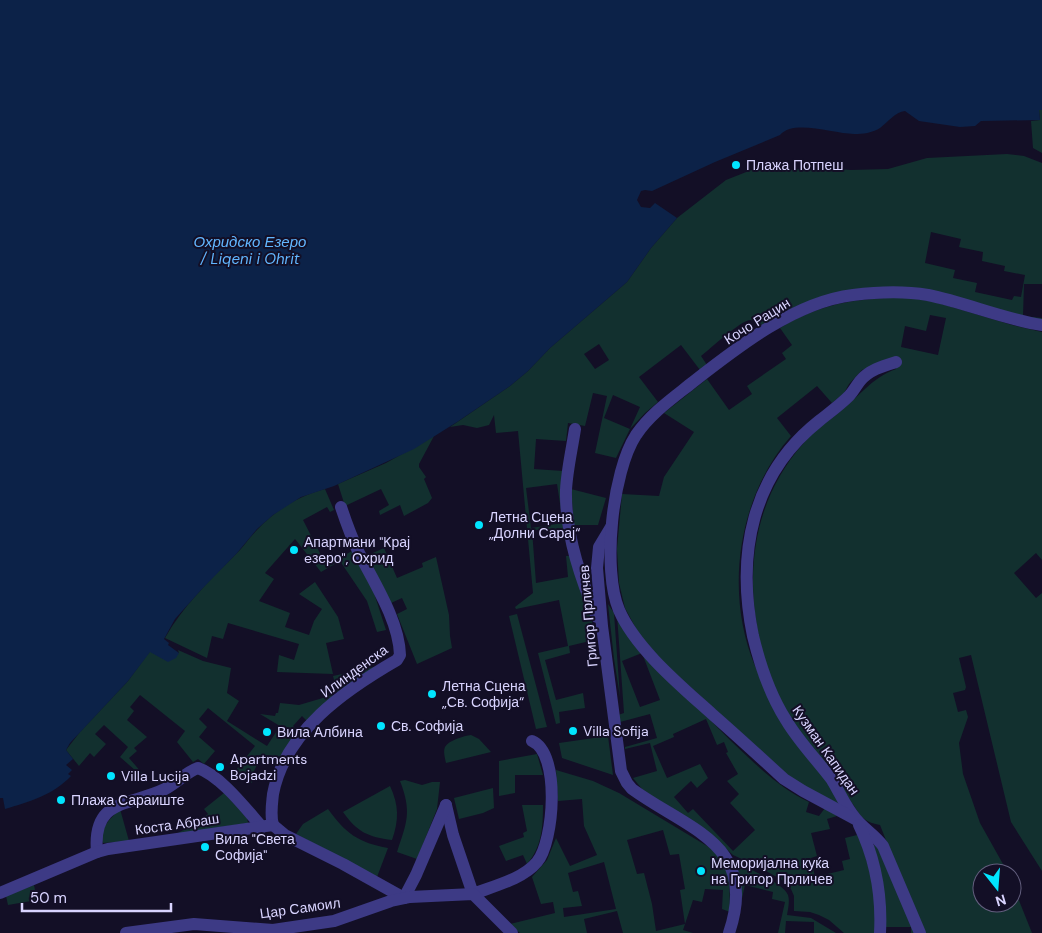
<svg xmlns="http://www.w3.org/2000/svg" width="1042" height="933" viewBox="0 0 1042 933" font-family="'DM Sans',sans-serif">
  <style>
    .green { fill: #12302f; fill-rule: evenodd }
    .water { fill: #0c2248 }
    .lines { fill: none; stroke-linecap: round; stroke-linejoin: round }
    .street { stroke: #3d3a85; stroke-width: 12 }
    .poi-dot { fill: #00e5ff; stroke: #130f26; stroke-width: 2 }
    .labels { text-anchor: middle; stroke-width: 4; stroke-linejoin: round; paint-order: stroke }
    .poi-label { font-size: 14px; fill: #d9d4ff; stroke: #130f26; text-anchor: start }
    .street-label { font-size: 14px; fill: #d9d4ff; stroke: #130f26 }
    .water-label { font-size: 15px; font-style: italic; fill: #62b6ff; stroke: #130f26 }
  </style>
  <rect width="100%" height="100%" fill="#130f26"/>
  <!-- green -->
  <g class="green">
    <polygon points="1039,110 1042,110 1042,153 1033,148 1031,121 1040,120"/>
    <path d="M 1007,154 L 1024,156 L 1042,163 L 1042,284 L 1024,284 L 1023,316 L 1042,318 L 1042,320 C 1033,319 1024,319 1016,317 C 992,311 970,301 946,295 C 882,279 816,289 760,326 C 757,323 754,320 750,320 C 740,321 710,349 701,356 L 707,365 L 700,370 L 681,345 L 639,377 L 658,402 L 645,413 L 630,429 L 616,458 L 595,453 L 607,396 L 593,393 L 585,426 L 568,423 L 566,441 L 536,439 L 534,469 L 563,471 L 562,495 L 565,529 L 532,530 L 536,583 L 568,577 L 566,556 L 571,556 L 580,588 L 591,613 L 594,640 L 569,646 L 570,653 L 545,660 L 556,700 L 583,693 L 585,708 L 559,712 L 560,723 L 556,724 L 538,653 L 568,646 L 559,600 L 516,609 L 515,607 L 533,593 L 518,431 L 496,433 L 494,415 L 489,425 L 477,428 L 463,425 L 450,427 L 510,386 L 528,371 L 550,348 L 627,282 L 651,248 L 677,218 L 726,180 L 769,163 L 790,170 L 813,167 L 851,170 L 888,169 L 927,158 ZM 931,232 L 961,239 L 959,247 L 983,252 L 982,261 L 1005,266 L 1004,271 L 1025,275 L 1021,297 L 1014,296 L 1012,300 L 975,292 L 977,283 L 953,278 L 955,270 L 925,263 ZM 599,344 L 609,360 L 595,369 L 584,354 ZM 613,395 L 640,407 L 630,429 L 604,418 ZM 557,484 L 563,523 L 531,528 L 526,488 Z"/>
    <path d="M 885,298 L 911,298 L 935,302 L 1012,325 L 1042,332 L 1042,560 L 1036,553 L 1014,573 L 1036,598 L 1042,593 L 1042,871 L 1011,822 L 971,655 L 959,658 L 966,687 L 965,690 L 953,693 L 958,712 L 966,710 L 968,717 L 959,743 L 963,774 L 980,823 L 1008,873 L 982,873 L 982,903 L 1012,903 L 1012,883 L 1032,933 L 925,933 L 914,911 L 880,825 C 874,824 868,822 863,818 C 859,815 856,808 852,803 C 845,791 837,780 829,769 C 811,746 790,724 779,698 C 742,615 740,516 802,445 C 812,433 824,424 836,415 C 856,400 872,377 896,369 L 898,357 L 862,370 L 849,384 L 844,393 L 832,403 L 817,386 L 777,418 L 791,436 C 738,496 724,592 755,666 C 762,681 774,696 783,711 C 803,744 823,776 845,807 L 798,784 L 666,665 L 639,634 L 625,608 L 619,583 L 617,549 L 622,494 L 659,496 L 664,477 L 694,432 L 664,413 L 707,379 L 729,410 L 752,394 L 747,386 L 786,359 L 782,353 L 792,345 L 780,328 C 817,306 843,301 885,298 ZM 930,315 L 946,318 L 938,355 L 901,347 L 905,326 L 926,331 Z"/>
    <polygon points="434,436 419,464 419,467 426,477 424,479 432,498 428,503 404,516 400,505 380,515 379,511 389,505 381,489 345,506 338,484 386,463"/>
    <path d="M 325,489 L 334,510 L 330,512 L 327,507 L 303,520 L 326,565 L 354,550 L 374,593 L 386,630 L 377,632 L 367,601 L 340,561 L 321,572 L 295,539 L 265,573 L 274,579 L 259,601 L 290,613 L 285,627 L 309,635 L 314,621 L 322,609 L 299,594 L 315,582 L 338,617 L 344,639 L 326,643 L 333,674 L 277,672 L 279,655 L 294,660 L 299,644 L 228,623 L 223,639 L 212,636 L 207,658 L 165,638 C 183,606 209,581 234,556 C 243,548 249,538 257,530 C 275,510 299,496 325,489 Z"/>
    <polygon points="571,489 606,498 598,525 574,525"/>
    <polygon points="384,548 397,578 423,567 422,563 436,557 449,615 450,636 452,648 417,664 397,614 407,609 402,598 391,603 366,556"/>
    <polygon points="608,604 614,613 620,697 614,659"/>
    <polygon points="517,614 547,727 536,729 509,616"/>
    <path d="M 617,615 C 654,657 690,701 731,741 C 755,764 778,787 809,802 L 806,812 L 819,816 L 825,808 L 837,816 L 827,819 L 830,829 L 811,833 L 817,856 L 811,858 L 815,877 L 844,870 L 842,861 L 850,859 L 845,838 L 857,835 L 861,841 L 877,897 L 876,933 L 844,933 L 829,920 L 819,915 L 810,912 L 794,911 L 794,896 L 791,889 L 782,880 L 759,867 L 733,855 L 719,842 L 642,789 L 633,778 L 657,771 L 650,743 L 625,749 L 625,747 L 657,738 L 650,714 L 620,722 L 618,715 L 624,713 ZM 642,653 L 660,700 L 640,707 L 622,661 ZM 706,719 L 717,745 L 724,742 L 728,752 L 726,753 L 738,774 L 727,781 L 739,794 L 730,803 L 755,830 L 733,851 L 693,809 L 688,813 L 674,797 L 691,781 L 697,788 L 708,778 L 700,764 L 667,778 L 653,746 L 674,737 L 673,734 Z"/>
    <polygon points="178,650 203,661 231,668 227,693 239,701 227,721 267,746 280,726 260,714 275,716 276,713 278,713 280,703 299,705 333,695 334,697 307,721 302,716 293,726 298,731 276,764 262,755 254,771 252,783 236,770 255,746 208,708 199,719 207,727 199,737 215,751 204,764 198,759 193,762 177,742 185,731 140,695 130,707 134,711 127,720 147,737 134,748 137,751 129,758 142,773 131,782 128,780 136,771 120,757 128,747 104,725 95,734 106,744 94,757 90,753 79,766 66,750 80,732 128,681 150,651 179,653"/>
    <polygon points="378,666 338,694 333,676"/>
    <path d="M 471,735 L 479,739 L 491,752 L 446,763 C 445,758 443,751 445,747 C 449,740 464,736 471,735 Z"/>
    <polygon points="608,736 613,775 562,758 559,743"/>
    <polygon points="537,754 543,775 515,775 515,793 499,796 499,761"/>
    <path d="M 556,770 L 593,781 L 619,793 L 707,846 L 716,853 L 729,870 L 730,912 L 722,909 L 723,890 L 705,889 L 702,902 L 693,900 L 683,930 L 693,933 L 623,933 L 617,911 L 584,919 L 587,933 L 520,933 L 510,924 L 555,913 L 553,902 L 541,904 L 532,877 L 547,860 L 556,838 L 570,866 L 597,855 L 584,826 L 582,799 L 558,801 ZM 663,830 L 670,855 L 679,854 L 685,889 L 680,890 L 685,924 L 656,931 L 652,904 L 644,873 L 637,874 L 627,840 ZM 604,862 L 616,909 L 564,917 L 563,908 L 582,906 L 578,891 L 573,892 L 568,873 Z"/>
    <path d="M 405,780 L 422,785 L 432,782 L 440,782 L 437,809 L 417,859 L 397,852 C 407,822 412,812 400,781 Z"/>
    <path d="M 390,786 C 399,805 399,820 392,840 C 368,837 357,832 343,812 Z"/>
    <polygon points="493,788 494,808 483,813 459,819 454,798"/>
    <polygon points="224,793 247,818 248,823 176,834 195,824 208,814 204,809"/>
    <path d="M 522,805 L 543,805 C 543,826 542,847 527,864 L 523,855 L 506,861 L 499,846 L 524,837 L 523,833 L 527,831 Z"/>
    <path d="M 120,809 L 129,841 L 103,843 C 98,829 111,818 120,809 Z"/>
    <path d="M 328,809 C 345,833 359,843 388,848 L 377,877 L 296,834 L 303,824 Z"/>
    <polygon points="876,844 915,933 911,933 911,927 883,927 872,846"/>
    <path d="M 733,861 C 745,867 784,883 788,895 C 790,901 788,909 787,915 L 811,918 L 836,933 L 814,933 L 814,922 L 786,921 L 785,933 L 778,933 L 785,902 L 772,899 L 773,892 L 745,885 L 738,916 Z"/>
    <polygon points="34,885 37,900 8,905 6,896"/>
  </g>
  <!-- water -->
  <path class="water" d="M 0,0 L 1042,0 L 1042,110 L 1039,110 L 1040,120 L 981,121 L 975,126 L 960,127 L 919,121 L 905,111 C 895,112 888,122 880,128 C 872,133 863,134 854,134 C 834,134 794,119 780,135 L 715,162 L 652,191 L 645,190 L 641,191 L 637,200 L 641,207 L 650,208 L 655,203 L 677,218 L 651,248 L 627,282 L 550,348 L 528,371 L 510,386 L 457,422 L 414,449 L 334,486 L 301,497 L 273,515 L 257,529 L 237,553 L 201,590 L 175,619 L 164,639 L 169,643 L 168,645 L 179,653 L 176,658 L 168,662 L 150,652 L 128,681 L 70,743 L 66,750 L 73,759 L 66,765 L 72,770 L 68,774 L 71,776 C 53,795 29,802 5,809 L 3,798 L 0,798 Z"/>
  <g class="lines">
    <!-- street -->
    <g class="street">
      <path d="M 896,362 C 883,366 869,370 860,381 C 856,386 853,392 849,396 C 840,405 829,413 819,421 C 752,474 736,554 753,636 C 760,665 770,695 786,720 C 799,742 817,760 832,780 C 840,793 846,808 856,819 C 864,829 875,835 883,846 L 920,933"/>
      <path d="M 575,429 C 572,449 567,470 566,490 C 565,533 580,578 597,617"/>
      <path d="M 611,527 L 599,547 L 597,568 L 602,626 L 621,771 L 627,783 L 632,789 C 690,831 759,844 729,933"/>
      <path d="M 446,805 L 453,835 L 473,894 C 494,886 523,879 537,862 C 554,842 561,753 532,741"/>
      <path d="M 855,819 L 803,791 L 784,779 C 760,757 736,735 712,714 C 681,686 636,649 619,610 C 602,570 612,472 636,435 C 651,413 673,398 693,382 C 739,346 795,302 853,295 C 877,292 904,291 928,295 C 967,303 1003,319 1042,325"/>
      <path d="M 273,825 C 270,815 272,804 273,794 C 285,731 345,690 397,660 L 400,655 C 399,620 373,581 358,551 C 351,536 346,522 341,507"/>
      <polyline points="273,825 285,835 343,864 404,898"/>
      <path d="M 859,825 C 875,858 882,896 880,933"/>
      <path d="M 97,852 C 92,798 130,806 165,789 C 177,783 186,772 198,768 C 221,776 246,809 262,827"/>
      <polyline points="0,893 97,852 108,849 273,825"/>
      <polyline points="404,898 416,875 446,805"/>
      <polyline points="126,933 194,924 273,930 334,921 391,901 410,897 473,894 512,933"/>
    </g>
  </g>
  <!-- markers -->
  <g class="poi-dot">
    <circle cx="736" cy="165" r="5"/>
    <circle cx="479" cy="525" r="5"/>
    <circle cx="294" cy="550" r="5"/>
    <circle cx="432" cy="694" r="5"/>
    <circle cx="381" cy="726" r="5"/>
    <circle cx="573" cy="731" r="5"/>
    <circle cx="267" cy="732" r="5"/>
    <circle cx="220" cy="767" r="5"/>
    <circle cx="111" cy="776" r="5"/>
    <circle cx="61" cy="800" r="5"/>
    <circle cx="205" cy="847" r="5"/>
    <circle cx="701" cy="871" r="5"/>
  </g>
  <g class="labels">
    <!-- poi labels -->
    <g class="poi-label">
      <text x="746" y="170">Плажа Потпеш</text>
      <text x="489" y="522">Летна Сцена<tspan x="489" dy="16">„Долни Сарај“</tspan></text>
      <text x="304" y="547">Апартмани "Kрај<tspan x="304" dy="16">eзеро", Охрид</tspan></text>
      <text x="442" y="691">Летна Сцена<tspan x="442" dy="16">„Св. Софија“</tspan></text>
      <text x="391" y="731">Св. Софија</text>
      <text x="583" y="736">Villa Sofija</text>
      <text x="277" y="737">Вила Албина</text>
      <text x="230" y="764">Apartments<tspan x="230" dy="16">Bojadzi</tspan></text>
      <text x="121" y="781">Villa Lucija</text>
      <text x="71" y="805">Плажа Сараиште</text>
      <text x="215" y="844">Вила "Света<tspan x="215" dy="16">Софија"</tspan></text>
      <text x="711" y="868">Меморијална куќа<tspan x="711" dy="16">на Григор Прличев</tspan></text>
    </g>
    <!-- street labels -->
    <g class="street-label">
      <text transform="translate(757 321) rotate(-32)" y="5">Кочо Рацин</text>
      <text transform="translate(588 616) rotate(-95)" y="5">Григор Прличев</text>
      <text transform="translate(354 671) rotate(-36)" y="5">Илинденска</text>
      <text transform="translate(826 750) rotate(55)" y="5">Кузман Капидан</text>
      <text transform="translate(177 824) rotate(-8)" y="5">Коста Абраш</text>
      <text transform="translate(300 908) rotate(-8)" y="5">Цар Самоил</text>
    </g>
    <!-- water labels -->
    <g class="water-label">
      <text x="250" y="247">Охридско Езеро<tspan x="250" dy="17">/ Liqeni i Ohrit</tspan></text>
    </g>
  </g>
  <!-- north arrow -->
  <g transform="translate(997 888) rotate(163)"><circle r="24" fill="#130f26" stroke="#625e7d"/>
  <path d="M0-4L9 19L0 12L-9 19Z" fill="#00e5ff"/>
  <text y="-8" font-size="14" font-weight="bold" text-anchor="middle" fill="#d9d4ff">N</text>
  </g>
  <!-- scale -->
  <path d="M22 903v8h149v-8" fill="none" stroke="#d9d4ff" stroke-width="2.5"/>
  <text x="30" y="903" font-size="15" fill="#d9d4ff" stroke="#130f26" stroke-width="4" paint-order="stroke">50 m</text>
</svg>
